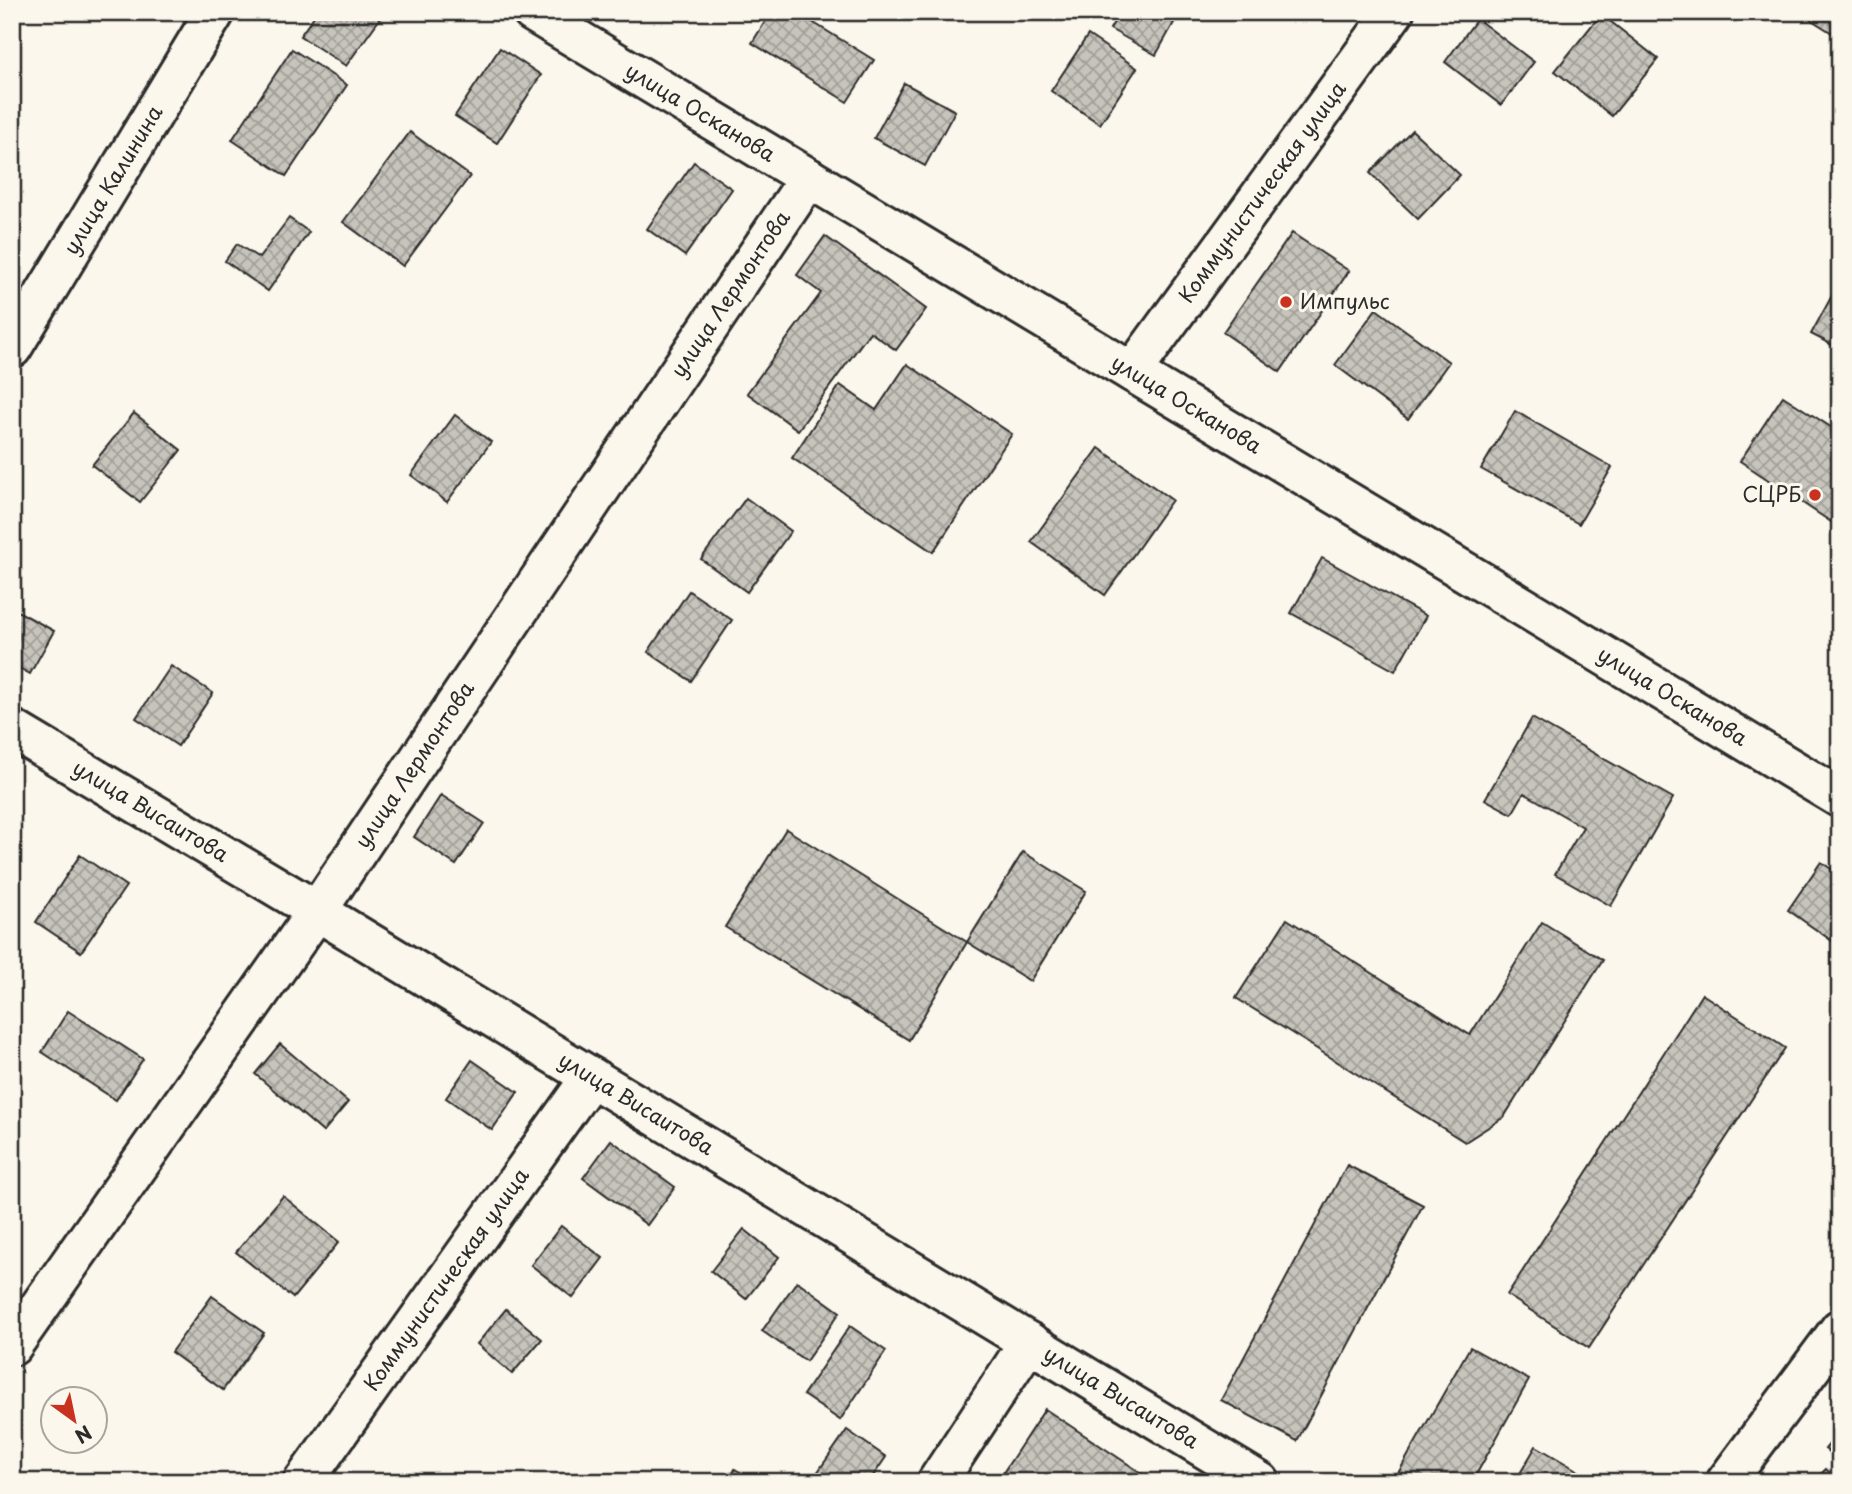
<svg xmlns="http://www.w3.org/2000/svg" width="1852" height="1494" viewBox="0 0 1852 1494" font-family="'Playpen Sans',sans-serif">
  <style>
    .building { fill: url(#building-cross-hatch); stroke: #2b2b2b; stroke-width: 2 }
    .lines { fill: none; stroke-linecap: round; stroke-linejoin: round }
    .minor-casing { stroke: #2b2b2b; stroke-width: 44 }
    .minor { stroke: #fbf7ec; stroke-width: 38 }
    .poi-dot { fill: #c8321e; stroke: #fbf7ec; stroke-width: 2.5 }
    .labels { text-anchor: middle; stroke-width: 6; stroke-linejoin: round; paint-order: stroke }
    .street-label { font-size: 21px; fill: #2b2b2b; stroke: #fbf7ec }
    .poi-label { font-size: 21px; fill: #2b2b2b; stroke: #fbf7ec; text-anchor: start }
  </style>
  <defs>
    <pattern id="building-cross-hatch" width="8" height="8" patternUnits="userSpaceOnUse" patternTransform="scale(1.75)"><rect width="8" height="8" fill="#c7c4bc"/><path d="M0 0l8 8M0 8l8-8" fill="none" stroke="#a29f99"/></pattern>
  </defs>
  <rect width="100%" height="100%" fill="#fbf7ec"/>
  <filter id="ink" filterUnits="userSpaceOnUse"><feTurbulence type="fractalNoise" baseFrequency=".0143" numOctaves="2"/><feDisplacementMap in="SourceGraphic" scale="14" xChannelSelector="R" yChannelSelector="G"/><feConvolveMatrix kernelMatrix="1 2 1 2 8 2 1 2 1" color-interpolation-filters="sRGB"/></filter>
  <g filter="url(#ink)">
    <!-- building -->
    <g class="building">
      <polygon points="317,12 372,12 381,17 346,66 300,36"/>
      <polygon points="771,12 796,12 874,60 847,102 752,43"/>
      <polygon points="1120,12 1180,12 1156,55 1110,29"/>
      <polygon points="1799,12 1840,12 1840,38"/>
      <polygon points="1601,14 1658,59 1612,116 1555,71"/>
      <polygon points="1477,19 1534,62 1501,105 1445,62"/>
      <polygon points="1088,35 1137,68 1100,124 1051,91"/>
      <polygon points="500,48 541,75 497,143 455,116"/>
      <polygon points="292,49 347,85 286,176 232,140"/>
      <polygon points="904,83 955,111 925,166 874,138"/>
      <polygon points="1412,130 1460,175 1418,219 1370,173"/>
      <polygon points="410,132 470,176 403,266 343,222"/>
      <polygon points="694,162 732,189 685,256 647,229"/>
      <polygon points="289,218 309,232 268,291 225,261 237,244 259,258"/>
      <polygon points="1292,233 1349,271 1280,372 1223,332"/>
      <polygon points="825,236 926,309 896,350 870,332 798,430 747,393 821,293 797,275"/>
      <polygon points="1840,281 1840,349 1811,334"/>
      <polygon points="1376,309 1449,362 1408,419 1335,365"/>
      <polygon points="907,364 1012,434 933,552 792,458 840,385 876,410"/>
      <polygon points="1783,396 1840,433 1840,528 1740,461"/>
      <polygon points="1515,411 1612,467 1579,524 1481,469"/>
      <polygon points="134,413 181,450 140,502 92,465"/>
      <polygon points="455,415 491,442 447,502 411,475"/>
      <polygon points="1099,448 1172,500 1105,595 1031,542"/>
      <polygon points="746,498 791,531 747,592 701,559"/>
      <polygon points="1322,558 1426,616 1395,671 1291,613"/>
      <polygon points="689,591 732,620 691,681 648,652"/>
      <polygon points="12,608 54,631 30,674 12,664"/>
      <polygon points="171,666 213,693 178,746 136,718"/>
      <polygon points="1532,718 1673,798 1611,906 1555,874 1583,827 1524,793 1512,814 1485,799"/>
      <polygon points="441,795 484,823 456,865 414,837"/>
      <polygon points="786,829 967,942 909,1040 725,927"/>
      <polygon points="1023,852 1086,891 1030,981 967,942"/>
      <polygon points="80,855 126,886 81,952 36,922"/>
      <polygon points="1821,862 1840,875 1840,942 1838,945 1788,910"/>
      <polygon points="1287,919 1470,1035 1542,922 1603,960 1504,1117 1465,1142 1236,998"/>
      <polygon points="1702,994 1785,1048 1589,1348 1507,1295"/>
      <polygon points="68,1011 143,1059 116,1100 42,1052"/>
      <polygon points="280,1044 348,1102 323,1132 255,1074"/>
      <polygon points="472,1060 518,1092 492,1130 446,1098"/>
      <polygon points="611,1140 675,1187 647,1225 583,1178"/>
      <polygon points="1347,1165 1423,1205 1297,1441 1221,1400"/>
      <polygon points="283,1196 339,1242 293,1298 236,1252"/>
      <polygon points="561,1226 603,1258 573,1298 531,1265"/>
      <polygon points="744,1229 779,1257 746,1299 711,1271"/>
      <polygon points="797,1281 840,1312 806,1361 762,1331"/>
      <polygon points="212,1296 264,1333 223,1390 171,1352"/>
      <polygon points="506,1309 542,1339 512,1374 477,1344"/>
      <polygon points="850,1326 886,1351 840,1420 803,1395"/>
      <polygon points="1470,1347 1529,1380 1472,1482 1393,1482"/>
      <polygon points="1045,1409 1155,1482 997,1482"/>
      <polygon points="847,1430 886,1457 869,1482 824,1482 815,1476"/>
      <polygon points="1840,1431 1840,1461 1825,1449"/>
      <polygon points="1536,1446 1592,1479 1590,1482 1515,1482"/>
      <polygon points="735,1469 758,1482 729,1482"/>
      <polygon points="1826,1469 1840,1482 1813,1482"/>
    </g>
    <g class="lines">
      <!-- minor casing -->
      <g class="minor-casing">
        <g id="minor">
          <path id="s1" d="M 532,12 L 1547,621 L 1840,798"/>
          <path id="s2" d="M 12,348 L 215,12"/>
          <path id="s3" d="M 1132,372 L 1394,12"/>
          <path id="s4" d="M 12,729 L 317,911 L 1260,1482"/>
          <path id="s5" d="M 12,1346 L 317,911 L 809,178"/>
          <path id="s6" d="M 303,1482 L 591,1077"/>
          <polyline points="937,1482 1029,1342"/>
          <polyline points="1726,1482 1840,1329"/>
        </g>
      </g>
      <!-- minor -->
      <use href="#minor" class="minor"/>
    </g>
  </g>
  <!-- markers -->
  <g class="poi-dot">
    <circle cx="1286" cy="302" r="7"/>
    <circle cx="1815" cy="495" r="7"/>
  </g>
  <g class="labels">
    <!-- street labels -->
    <g class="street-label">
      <text dy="7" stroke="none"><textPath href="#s1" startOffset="196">улица Осканова</textPath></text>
      <text dy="7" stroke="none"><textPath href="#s2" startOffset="196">улица Калинина</textPath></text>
      <text dy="7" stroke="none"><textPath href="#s3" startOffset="222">Коммунистическая улица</textPath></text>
      <text dy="7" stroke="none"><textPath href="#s5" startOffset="1274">улица Лермонтова</textPath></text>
      <text dy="7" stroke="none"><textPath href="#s1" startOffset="763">улица Осканова</textPath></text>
      <text dy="7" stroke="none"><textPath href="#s1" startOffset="1330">улица Осканова</textPath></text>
      <text dy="7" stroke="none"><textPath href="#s5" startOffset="707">улица Лермонтова</textPath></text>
      <text dy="7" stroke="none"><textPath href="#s4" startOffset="161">улица Висаитова</textPath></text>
      <text dy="7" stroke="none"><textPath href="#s4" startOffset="728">улица Висаитова</textPath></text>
      <text dy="7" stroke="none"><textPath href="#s6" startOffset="248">Коммунистическая улица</textPath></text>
      <text dy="7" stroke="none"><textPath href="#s4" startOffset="1295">улица Висаитова</textPath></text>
    </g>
    <!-- poi labels -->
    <g class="poi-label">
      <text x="1300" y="309">Импульс</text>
      <text x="1801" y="502" text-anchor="end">СЦРБ</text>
    </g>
  </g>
  <!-- margin -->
  <rect width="1852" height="1494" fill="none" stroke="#fbf7ec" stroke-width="42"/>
  <rect x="21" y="21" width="1810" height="1452" fill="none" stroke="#2b2b2b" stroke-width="2.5" filter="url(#ink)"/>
  <!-- north arrow -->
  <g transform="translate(74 1420) rotate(147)"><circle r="33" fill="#fbf7ec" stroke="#a8a59f" stroke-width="2"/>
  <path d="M0-5L12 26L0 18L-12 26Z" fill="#c8321e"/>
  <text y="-10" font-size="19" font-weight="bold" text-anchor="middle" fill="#2b2b2b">N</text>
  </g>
</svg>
